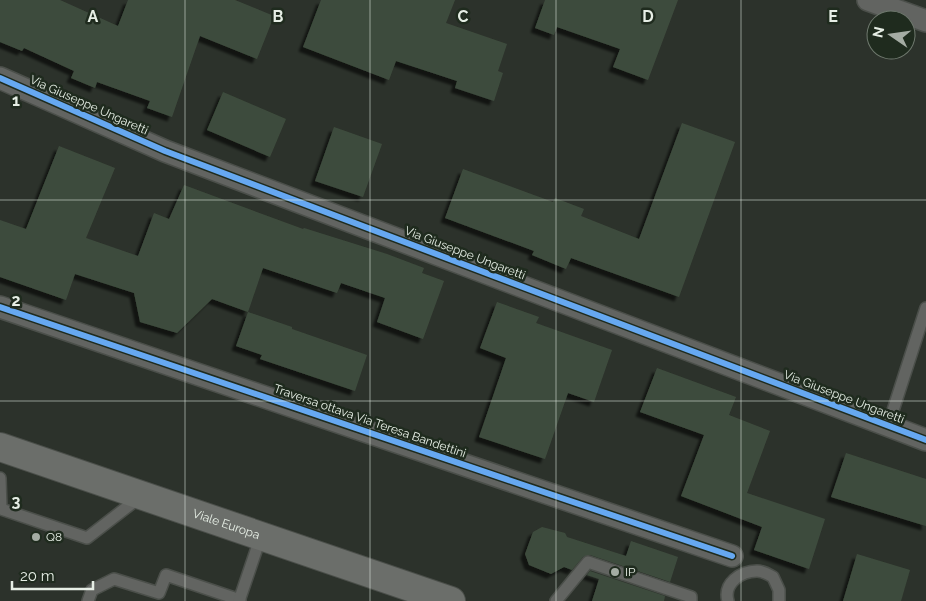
<svg xmlns="http://www.w3.org/2000/svg" width="926" height="601" viewBox="0 0 926 601" font-family="Raleway,sans-serif">
  <style>
    .building { fill: #3e4c3d; filter: url(#shadow) }
    .lines { fill: none; stroke-linecap: round; stroke-linejoin: round }
    .lane-casing { stroke: #4b4f4a; stroke-width: 14 }
    .street-casing { stroke: #4b4f4a; stroke-width: 24 }
    .primary-casing { stroke: #4b4f4a; stroke-width: 30 }
    .lane { stroke: #626461; stroke-width: 11 }
    .street { stroke: #626461; stroke-width: 21 }
    .primary { stroke: #6b6e6a; stroke-width: 28 }
    .cycleway-casing { stroke: #1f2b1e; stroke-width: 9 }
    .cycleway { stroke: #66a8f1; stroke-width: 6 }
    .grid { fill: none; stroke: #e6eee5; stroke-width: 1; stroke-opacity: 0.55 }
    .poi-dot { fill: #a5aca4; stroke: #1f2b1e; stroke-width: 2 }
    .labels { text-anchor: middle; stroke-width: 5; stroke-linejoin: round; paint-order: stroke }
    .street-label { font-size: 12px; fill: #e6eee5; stroke: #1f2b1e }
    .poi-label { font-size: 12px; fill: #e6eee5; stroke: #1f2b1e; text-anchor: start }
    .grid-label { font-size: 16px; text-anchor: middle; font-weight: bold; fill: #e6eee5; stroke: #1f2b1e; stroke-width: 5; stroke-linejoin: round; paint-order: stroke }
  </style>
  <defs>
    <filter id="shadow"><feDropShadow dx="-4.5" dy="4.5" stdDeviation="1" flood-color="#0009"/></filter>
  </defs>
  <rect width="100%" height="100%" fill="#2c322b"/>
  <!-- building -->
  <g class="building">
    <polygon points="0,0 60,0 118,26 128,0 235,0 274,16 257,59 200,36 172,117 147,108 150,101 97,82 95,88 71,78 74,71 24,48 22,51 0,42"/>
    <polygon points="321,0 455,0 446,23 507,44 498,71 503,73 494,101 455,88 457,81 396,61 389,80 303,47"/>
    <polygon points="545,0 678,0 648,80 613,67 620,49 557,27 554,35 535,28"/>
    <polygon points="223,92 286,119 270,157 207,130"/>
    <polygon points="682,123 735,142 679,297 571,258 566,269 532,255 534,251 445,218 463,169 553,202 555,198 584,209 581,216 639,239"/>
    <polygon points="334,127 382,144 363,197 315,181"/>
    <polygon points="59,146 115,168 86,238 138,256 154,213 169,219 184,185 303,229 304,228 387,254 424,268 422,273 444,281 423,339 377,322 385,298 341,283 337,293 263,268 248,312 212,299 177,333 140,322 134,293 75,274 66,300 0,277 0,220 26,229"/>
    <polygon points="497,302 539,317 536,323 612,350 594,402 568,393 545,459 479,437 506,358 480,348"/>
    <polygon points="248,312 292,327 292,329 367,355 355,391 260,359 262,355 236,346"/>
    <polygon points="657,368 736,397 729,415 770,431 747,493 825,519 809,569 754,550 762,527 681,496 704,435 640,412"/>
    <polygon points="846,453 926,479 926,526 831,497"/>
    <polygon points="542,527 565,533 567,537 626,556 631,541 678,557 670,582 590,555 583,557 572,570 564,567 551,574 529,565 525,554 533,532"/>
    <polygon points="857,554 910,570 901,601 843,601"/>
    <polygon points="590,571 665,596 664,601 592,601 599,579 587,575"/>
  </g>
  <g class="lines">
    <!-- lane casing -->
    <g class="lane-casing">
      <g id="lane">
        <polyline points="888,426 926,308"/>
        <polyline points="0,478 1,509 87,538 140,497"/>
        <polyline points="88,601 92,590 114,579 159,593 166,575 240,600"/>
        <polyline points="239,601 261,536"/>
        <polyline points="556,601 588,562 691,597 691,601"/>
        <path d="M 728,601 C 723,584 740,571 757,571 C 763,571 768,574 773,577 L 779,590 L 779,601"/>
      </g>
    </g>
    <!-- street casing -->
    <g class="street-casing">
      <g id="street">
        <polyline points="868,0 926,21"/>
        <polyline points="0,78 165,151 926,440"/>
        <polyline points="0,307 732,556"/>
      </g>
    </g>
    <!-- primary casing -->
    <g class="primary-casing">
      <g id="primary">
        <path id="s1" d="M 0,447 L 451,601"/>
      </g>
    </g>
    <!-- lane -->
    <use href="#lane" class="lane"/>
    <!-- street -->
    <use href="#street" class="street"/>
    <!-- primary -->
    <use href="#primary" class="primary"/>
    <!-- cycleway casing -->
    <g class="cycleway-casing">
      <g id="cycleway">
        <polyline points="0,78 165,151 926,440"/>
        <polyline points="0,307 732,556"/>
      </g>
    </g>
    <!-- cycleway -->
    <use href="#cycleway" class="cycleway"/>
  </g>
  <!-- grid -->
  <path class="grid" d="M 185,0 L 185,601M 370,0 L 370,601M 556,0 L 556,601M 741,0 L 741,601M 0,200 L 926,200M 0,401 L 926,401"/>
  <!-- markers -->
  <g class="poi-dot">
    <circle cx="36" cy="537" r="5"/>
    <circle cx="615" cy="572" r="5"/>
  </g>
  <g class="labels">
    <!-- street labels -->
    <g class="street-label">
      <text transform="translate(89 105) rotate(24)" y="4">Via Giuseppe Ungaretti</text>
      <text transform="translate(465 253) rotate(21)" y="4">Via Giuseppe Ungaretti</text>
      <text transform="translate(844 397) rotate(21)" y="4">Via Giuseppe Ungaretti</text>
      <text transform="translate(370 421) rotate(19)" y="4">Traversa ottava Via Teresa Bandettini</text>
      <text dy="4" stroke="none"><textPath href="#s1" startOffset="239">Viale Europa</textPath></text>
    </g>
    <!-- poi labels -->
    <g class="poi-label">
      <text x="46" y="541">Q8</text>
      <text x="625" y="576">IP</text>
    </g>
  </g>
  <g class="grid-label">
    <text x="93" y="22">A</text>
    <text x="278" y="22">B</text>
    <text x="463" y="22">C</text>
    <text x="648" y="22">D</text>
    <text x="833" y="22">E</text>
    <text x="16" y="106">1</text>
    <text x="16" y="306">2</text>
    <text x="16" y="507">3</text>
  </g>
  <!-- north arrow -->
  <g transform="translate(891 35) rotate(283)"><circle r="24" fill="#1f2b1e" stroke="#6f796e"/>
  <path d="M0-4L9 19L0 12L-9 19Z" fill="#a5aca4"/>
  <text y="-8" font-size="14" font-weight="bold" text-anchor="middle" fill="#e6eee5">N</text>
  </g>
  <!-- scale -->
  <path d="M12 581v8h81v-8" fill="none" stroke="#e6eee5" stroke-width="2.5"/>
  <text x="20" y="581" font-size="15" fill="#e6eee5" stroke="#1f2b1e" stroke-width="4" paint-order="stroke">20 m</text>
</svg>
